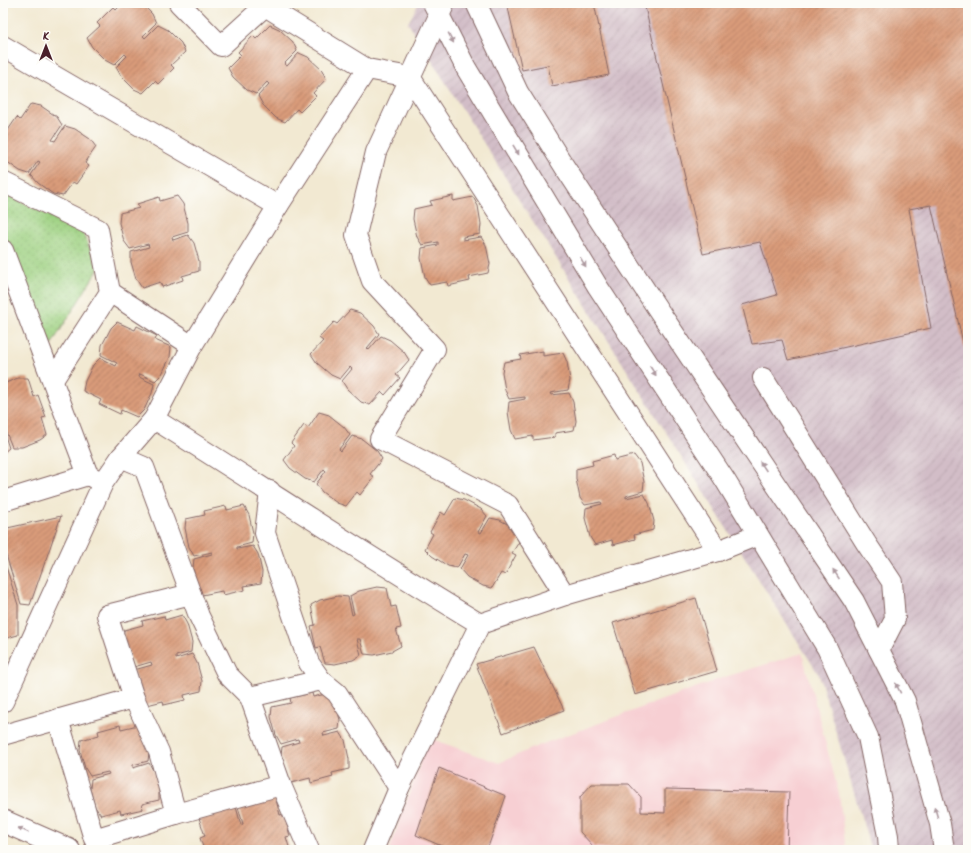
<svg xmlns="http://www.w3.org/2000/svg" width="971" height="853" viewBox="0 0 971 853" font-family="Kalam,sans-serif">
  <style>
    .built { fill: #f7cfd3 }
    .industrial { fill: url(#industrial-furrows) }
    .green { fill: url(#green-dots); stroke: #747856 }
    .building { fill: url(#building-hatch) }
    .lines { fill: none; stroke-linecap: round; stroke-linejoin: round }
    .minor-casing { stroke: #856665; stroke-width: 22 }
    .major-casing { stroke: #856665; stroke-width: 24 }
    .minor { stroke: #fff; stroke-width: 20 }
    .major { stroke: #fff; stroke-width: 22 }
    .oneway { fill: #ae9aa0 }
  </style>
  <defs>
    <pattern id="industrial-furrows" width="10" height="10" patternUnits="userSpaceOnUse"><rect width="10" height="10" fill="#d2bdc7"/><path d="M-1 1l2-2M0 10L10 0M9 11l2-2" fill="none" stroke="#b6a2ab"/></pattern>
    <pattern id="green-dots" width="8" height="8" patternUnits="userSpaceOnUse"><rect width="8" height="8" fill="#9ed182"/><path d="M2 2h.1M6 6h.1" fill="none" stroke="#8ab370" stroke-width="1.8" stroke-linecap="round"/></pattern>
    <pattern id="building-hatch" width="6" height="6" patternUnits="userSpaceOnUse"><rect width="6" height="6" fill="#d99b7a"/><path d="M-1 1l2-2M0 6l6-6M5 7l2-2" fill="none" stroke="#b27e64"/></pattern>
  </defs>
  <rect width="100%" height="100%" fill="#fdfcf7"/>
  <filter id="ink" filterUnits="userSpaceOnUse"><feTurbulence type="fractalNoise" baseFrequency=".025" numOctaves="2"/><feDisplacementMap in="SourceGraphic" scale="8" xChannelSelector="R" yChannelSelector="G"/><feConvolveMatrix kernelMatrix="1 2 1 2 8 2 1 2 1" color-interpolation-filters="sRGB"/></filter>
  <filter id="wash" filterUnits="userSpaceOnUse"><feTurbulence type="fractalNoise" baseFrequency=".012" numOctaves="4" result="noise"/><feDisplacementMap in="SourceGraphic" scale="16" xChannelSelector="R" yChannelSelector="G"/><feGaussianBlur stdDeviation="0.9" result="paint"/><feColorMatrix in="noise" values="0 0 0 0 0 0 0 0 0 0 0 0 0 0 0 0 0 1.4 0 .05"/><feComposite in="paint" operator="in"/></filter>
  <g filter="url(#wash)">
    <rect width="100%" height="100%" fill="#f2e9d2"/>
    <!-- built -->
    <polygon class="built" points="802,653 839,794 846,850 389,850 429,738 499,763 540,745 722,678"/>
    <!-- industrial -->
    <polygon class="industrial" points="419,3 968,3 968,850 871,850 819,675 408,23"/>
    <!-- green -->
    <polygon class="green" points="3,193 82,231 99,268 48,350 3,233"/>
    <g id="blocks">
      <!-- building -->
      <g class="building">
        <polygon points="123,3 141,3 152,14 156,23 143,36 145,38 158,25 168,30 181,43 185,52 171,65 174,68 158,84 155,81 143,93 134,89 121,76 116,67 127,56 125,54 114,65 105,60 92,47 87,38 100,26 97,23 113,7 116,10"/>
        <polygon points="507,3 594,3 609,75 552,86 548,65 522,70"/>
        <polygon points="644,3 968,3 968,364 931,205 909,209 931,328 788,360 782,340 752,344 742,305 777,295 760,242 703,254"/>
        <polygon points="270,25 279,29 293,42 297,51 284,64 287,66 299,53 308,57 322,70 326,79 313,93 316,96 300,112 297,109 285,122 276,118 263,105 258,96 269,84 267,82 256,94 247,90 233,77 228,68 241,55 238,52 253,36 256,39"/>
        <polygon points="31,104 41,106 57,117 62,125 52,140 55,141 65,126 75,129 90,139 96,147 85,163 89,166 76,184 73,182 63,196 53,194 38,183 31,175 40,162 38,161 29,174 20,171 3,159 3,145 8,138 4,136 17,117 20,120"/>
        <polygon points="177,196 183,204 188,223 188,232 172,237 173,240 188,235 194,243 199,261 199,271 182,276 183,280 162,287 160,282 142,288 136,279 131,262 131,252 149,247 148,244 130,249 124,241 119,223 120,213 139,208 137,204 159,197 160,201"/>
        <polygon points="453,196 453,201 473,197 478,206 481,224 480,234 463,237 463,240 481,237 486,245 490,264 488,273 469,277 470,281 448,286 447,282 430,285 425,277 421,258 422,248 438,245 438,242 422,245 417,237 413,219 414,209 432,205 430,201"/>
        <polygon points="350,310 360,313 374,326 379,334 367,348 369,350 381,336 390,340 404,352 409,360 396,375 400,378 385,395 382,392 370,405 361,402 347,389 342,381 352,369 350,367 340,379 331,375 317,363 311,354 323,341 319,338 334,322 337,324"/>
        <polygon points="117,322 135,330 137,326 157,336 155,340 171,347 170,357 162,374 155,381 140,374 139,377 154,384 152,393 144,410 137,417 121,410 120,414 99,404 101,400 83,391 85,381 93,365 100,358 116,366 117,363 101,355 102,345 111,328"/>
        <polygon points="543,351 543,356 563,353 567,362 570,380 568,390 550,393 551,395 569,393 573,402 576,421 574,430 555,433 555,437 533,440 533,436 515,439 511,430 508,412 509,402 525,399 525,397 509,399 505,390 502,372 504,362 521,359 520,355"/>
        <polygon points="18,378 28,378 34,397 38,395 46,417 42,418 47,435 40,440 22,447 12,447 6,432 4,433 9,448 3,453 3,384"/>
        <polygon points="319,412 329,415 344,427 350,435 339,449 341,451 352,436 362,439 377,451 382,459 370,474 374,477 360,495 357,492 346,506 337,503 322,492 316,484 326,471 324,469 314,482 305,479 290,468 284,460 294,446 291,443 304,425 308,428"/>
        <polygon points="614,455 615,460 634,455 640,463 644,482 643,491 626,496 626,498 644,494 649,503 654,521 653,530 634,535 635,539 613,545 612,540 595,545 590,537 585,518 586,508 602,504 601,502 585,505 580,498 576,479 576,469 593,465 592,461"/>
        <polygon points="455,498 464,500 481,509 487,516 478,532 481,533 490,518 500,520 516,529 522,537 512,553 516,555 505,575 501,573 492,588 483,586 467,577 460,569 468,555 465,554 457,568 448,566 432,556 425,549 433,534 430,532 441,512 445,515"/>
        <polygon points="226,506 227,510 244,506 249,515 253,533 252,543 237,547 237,549 253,546 258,554 262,572 261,583 244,586 245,590 223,595 222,591 202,595 197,586 193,568 194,559 212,554 212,552 194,556 189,547 185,528 186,519 205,515 204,511"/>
        <polygon points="61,516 30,605 21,604 3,545 3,529"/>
        <polygon points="3,557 18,605 18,635 3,639"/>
        <polygon points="377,587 387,588 391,607 396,606 401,628 396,629 401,646 392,651 374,655 364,654 360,639 357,639 361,655 353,660 335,664 325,663 320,647 316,648 311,626 315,625 311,605 320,600 338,596 348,597 352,615 354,614 350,596 359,591"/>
        <polygon points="696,598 717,671 635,695 613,623"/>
        <polygon points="182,615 187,624 192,642 191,652 176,656 176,659 192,654 197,663 202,681 201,691 184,695 185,700 164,705 163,701 143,706 134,670 152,665 151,662 134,667 123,640 124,630 143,625 142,621 164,616 165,620"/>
        <polygon points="534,647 564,710 503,733 476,664"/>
        <polygon points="312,693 313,697 330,693 335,701 340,720 339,729 323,733 324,736 340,732 345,740 349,759 349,769 332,773 333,777 311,783 310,778 291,783 281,756 282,747 299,742 298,739 281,744 276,735 271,717 272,707 291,703 290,698"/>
        <polygon points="120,725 121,729 138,725 149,751 148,761 133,765 133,768 149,763 154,772 159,789 159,800 142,804 143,809 121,814 120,810 101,815 95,807 90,789 91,779 109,774 108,772 90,776 85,768 80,750 81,740 99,735 98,731"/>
        <polygon points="439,768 506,796 487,850 451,850 416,835"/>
        <polygon points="592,784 629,784 641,797 641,812 665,813 665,789 789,792 787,850 619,850 594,847 580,832 580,797"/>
        <polygon points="275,796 280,815 284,814 290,836 286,837 290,850 251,850 250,848 248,850 204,850 200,838 205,836 199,818 236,807 241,825 243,824 238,807"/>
      </g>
    </g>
  </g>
  <g filter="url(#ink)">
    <use href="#blocks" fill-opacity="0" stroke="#856665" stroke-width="1"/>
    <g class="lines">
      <!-- minor casing -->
      <g class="minor-casing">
        <g id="minor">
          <polyline points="179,3 221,46 265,6 367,69 410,77 718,551"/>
          <polyline points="433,3 466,68 598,287 725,480 827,648 868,737 888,836 889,850"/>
          <polyline points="476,3 518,92 564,166 657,308 854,601 905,701 940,824 944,850"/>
          <polyline points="443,7 376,152 356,235 372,281 435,349 380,439 508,505 565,595"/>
          <polyline points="3,46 278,206"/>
          <polyline points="3,182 98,229 110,292 53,380"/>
          <polyline points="3,250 88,475 103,483"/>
          <polyline points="110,292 192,346"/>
          <polyline points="763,378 866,543 892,582 895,619 879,650"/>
          <path d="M 154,419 C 263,487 370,558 480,624"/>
          <polyline points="121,457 144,467 199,616 227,674 250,697 281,785 309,850"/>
          <polyline points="270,491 265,533 309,663 321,680"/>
          <polyline points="3,501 88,475"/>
          <polyline points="250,697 321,680 337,693 399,788"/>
          <polyline points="3,702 103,483 121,457 154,419 192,346 278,206 367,69"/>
          <polyline points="58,719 94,839 176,814 281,785"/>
          <polyline points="3,735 134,698"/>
          <polyline points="176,814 159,752 134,698 107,615 191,594"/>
          <polyline points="373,850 399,788 480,624 565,595 718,551 758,535"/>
        </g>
      </g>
      <!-- major casing -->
      <g class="major-casing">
        <polyline id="major" points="3,821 69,850"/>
      </g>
      <!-- minor -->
      <use href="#minor" class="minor"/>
      <!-- major -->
      <use href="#major" class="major"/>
    </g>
    <!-- one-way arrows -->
    <defs><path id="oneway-solid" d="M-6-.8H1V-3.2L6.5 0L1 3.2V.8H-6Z"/></defs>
    <g class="oneway">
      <use href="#oneway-solid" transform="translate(451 38) rotate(62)"/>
      <use href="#oneway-solid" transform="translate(516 150) rotate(59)"/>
      <use href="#oneway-solid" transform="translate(583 262) rotate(59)"/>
      <use href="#oneway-solid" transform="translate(653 371) rotate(57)"/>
      <use href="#oneway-solid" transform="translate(763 466) rotate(-124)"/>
      <use href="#oneway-solid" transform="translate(836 574) rotate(-124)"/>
      <use href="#oneway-solid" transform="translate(898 688) rotate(-117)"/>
      <use href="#oneway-solid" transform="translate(936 812) rotate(-106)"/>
      <use href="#oneway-solid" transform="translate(23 830) rotate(-156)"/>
    </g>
  </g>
  <!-- margin -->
  <rect width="971" height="853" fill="none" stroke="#fdfcf7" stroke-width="16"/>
  <!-- north arrow -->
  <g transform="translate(46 46)" stroke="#fdfcf7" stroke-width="3" paint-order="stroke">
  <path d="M0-3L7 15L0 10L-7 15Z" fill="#4a1f2b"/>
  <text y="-6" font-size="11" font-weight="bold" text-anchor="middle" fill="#4a1f2b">K</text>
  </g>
</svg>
